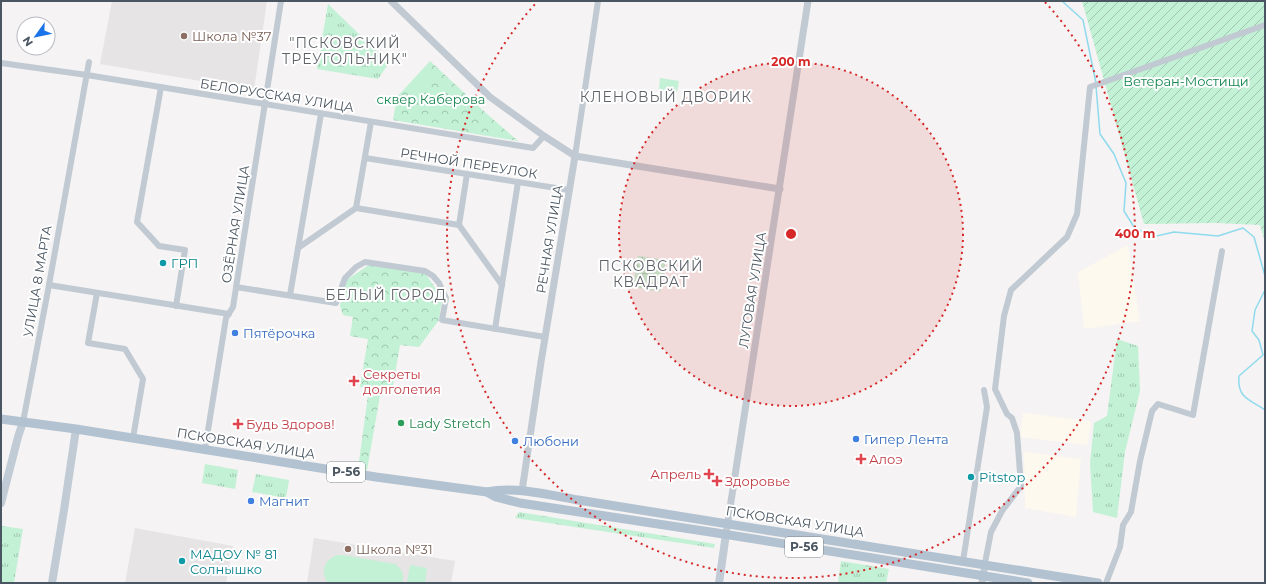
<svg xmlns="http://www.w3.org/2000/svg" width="1266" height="584" viewBox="0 0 1266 584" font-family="Montserrat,sans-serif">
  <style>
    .commercial { fill: #fdf9ef }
    .education { fill: #e6e4e5 }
    .grass { fill: url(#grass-tufts) }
    .park { fill: url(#park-crowns) }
    .garden { fill: url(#garden-furrows) }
    .pitch { fill: #c3f1d5 }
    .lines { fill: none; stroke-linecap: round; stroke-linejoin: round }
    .stream { stroke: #90daee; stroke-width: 1.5 }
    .minor { stroke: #c1cad2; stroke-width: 6 }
    .tertiary { stroke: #c1cad2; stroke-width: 7 }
    .secondary { stroke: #c1cbd6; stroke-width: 8 }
    .primary { stroke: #b3c2d1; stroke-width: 9 }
    .ring { fill: none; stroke: #d62828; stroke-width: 2; stroke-dasharray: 2 4 }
    .education-dot { fill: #8d6e63; stroke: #fff; stroke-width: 1.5 }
    .culture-dot { fill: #0f9aa8; stroke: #fff; stroke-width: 1.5 }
    .shop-dot { fill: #3f7fe0; stroke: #fff; stroke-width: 1.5 }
    .health-dot { fill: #e0444e; stroke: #fff; stroke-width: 1.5 }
    .leisure-dot { fill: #2e9e5b; stroke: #fff; stroke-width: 1.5 }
    .labels { text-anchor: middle; stroke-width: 4; stroke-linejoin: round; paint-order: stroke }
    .shield { fill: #fff; stroke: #808990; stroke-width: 1 }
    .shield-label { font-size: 12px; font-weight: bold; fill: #4a5661 }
    .education-label { font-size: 13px; fill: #785e54; stroke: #fff; text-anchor: start }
    .park-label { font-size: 13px; fill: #17864f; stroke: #fff }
    .street-label { font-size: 13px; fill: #4a5661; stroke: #fff }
    .culture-label { font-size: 13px; fill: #0d838f; stroke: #fff; text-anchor: start }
    .shop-label { font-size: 13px; fill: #366cbe; stroke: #fff; text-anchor: start }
    .health-label { font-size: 13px; fill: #be3a42; stroke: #fff; text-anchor: start }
    .leisure-label { font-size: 13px; fill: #27864d; stroke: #fff; text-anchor: start }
    .neighbourhood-label { font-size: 14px; letter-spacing: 1px; fill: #5f6368; stroke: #fff }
    .centre { fill: #d62828; stroke: #fff; stroke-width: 2 }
    .ring-label { font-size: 12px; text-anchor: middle; font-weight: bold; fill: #d62828; stroke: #fff; stroke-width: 4; stroke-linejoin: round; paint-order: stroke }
  </style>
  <defs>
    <pattern id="grass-tufts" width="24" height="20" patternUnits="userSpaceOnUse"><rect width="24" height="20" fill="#c3f1d5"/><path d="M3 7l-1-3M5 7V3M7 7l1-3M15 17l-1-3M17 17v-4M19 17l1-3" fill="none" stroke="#a0c6b0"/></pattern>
    <pattern id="park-crowns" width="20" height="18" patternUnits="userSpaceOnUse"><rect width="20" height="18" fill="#c3f1d5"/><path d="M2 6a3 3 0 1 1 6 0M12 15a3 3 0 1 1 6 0" fill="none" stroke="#a0c6b0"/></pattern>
    <pattern id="garden-furrows" width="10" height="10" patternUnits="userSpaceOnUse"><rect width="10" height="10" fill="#c3f1d5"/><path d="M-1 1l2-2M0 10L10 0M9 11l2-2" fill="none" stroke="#a0c6b0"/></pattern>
  </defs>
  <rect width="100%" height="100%" fill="#f5f3f3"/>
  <!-- commercial -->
  <g class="commercial">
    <polygon points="1128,245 1140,321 1084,329 1078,272"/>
    <polygon points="1023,413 1091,421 1088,445 1020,437"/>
    <polygon points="1024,452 1081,459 1076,517 1025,508"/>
  </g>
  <!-- education -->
  <g class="education">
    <polygon points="112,1 267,1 254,90 100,64"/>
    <polygon points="135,528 233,546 226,583 125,583"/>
    <polygon points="314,538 455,561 451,583 307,583"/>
  </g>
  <!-- grass -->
  <g class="grass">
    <polygon points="328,4 389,63 378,79 317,69"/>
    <polygon points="1117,339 1138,346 1140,391 1125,452 1117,518 1093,512 1090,463 1094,423 1107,416"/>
    <polygon points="205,464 238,470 235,489 202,483"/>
    <polygon points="256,474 289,480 286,498 252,492"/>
    <polygon points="519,512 715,544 714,548 515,518"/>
    <polygon points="2,526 23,529 14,583 1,583"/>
    <polygon points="841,561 889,569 886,583 838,583"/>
  </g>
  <!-- park -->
  <g class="park">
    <polygon points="430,61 487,114 518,141 393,120 397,97"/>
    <polygon points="638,256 666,260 660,292 633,287"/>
    <polygon points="369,265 425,273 442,298 439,320 419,347 400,345 392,392 381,390 367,470 358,469 369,388 360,387 368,339 350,336 353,317 343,315 340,306 345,281"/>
  </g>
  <!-- garden -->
  <polygon class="garden" points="1082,1 1265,1 1265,242 1260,225 1216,223 1144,224"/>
  <!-- pitch -->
  <g class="pitch">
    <polygon points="426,67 438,79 419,98 408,87"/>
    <polygon points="660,78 679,81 677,92 659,89"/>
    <path d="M 337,555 L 343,555 L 395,564 C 402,569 405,575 402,583 L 328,583 C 320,572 324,560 337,555 Z"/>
    <polygon points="410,565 427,568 425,583 407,583"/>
  </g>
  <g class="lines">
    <!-- stream -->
    <g class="stream">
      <polyline points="1062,1 1083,20 1096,83"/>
      <polyline points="1096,86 1100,134 1114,154 1126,183 1124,211 1134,227 1152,237 1174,232 1218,236 1243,228 1254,237 1265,276"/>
      <path d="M 1265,290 L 1255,310 L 1252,331 L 1259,340 L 1263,355 L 1239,376 C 1237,398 1249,399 1265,410"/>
    </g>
    <!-- minor -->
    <g class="minor">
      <polyline points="1,63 87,75 533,148 544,136"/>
      <polyline points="161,87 137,222 159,246 185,250 176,306"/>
      <polyline points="575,156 598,1"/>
      <polyline points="365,158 569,190"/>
      <polyline points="356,208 371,122"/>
      <polyline points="459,225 467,174"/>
      <polyline points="298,248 356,208 459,225 502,285"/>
      <polyline points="49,285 229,314"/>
      <polyline points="236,287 336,303 345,278 356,267 365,262 425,271 433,276 439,283 446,298 442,320 545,337"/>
      <polyline points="97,293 88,343 125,349 143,379 133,438"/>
      <polyline points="290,295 321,114"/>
      <polyline points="495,329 518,182"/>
      <polyline points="23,422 49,285 89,62"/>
      <polyline points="205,449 226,318 233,307 281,1"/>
      <polyline points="963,561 987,407 984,390"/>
      <polyline points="984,568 991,532 1002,511 1021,486 1017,433 1012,418 1007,414 995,389 1004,316 1011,290 1067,237 1077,214 1090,87 1265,25"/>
      <polyline points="1106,583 1120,547 1123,525 1131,512 1140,461 1152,411 1158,404 1193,415 1222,251"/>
    </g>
    <!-- tertiary -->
    <g class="tertiary">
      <polyline points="391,1 490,97 544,136 575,156 780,189"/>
      <polyline points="522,491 541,362 575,156"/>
      <polyline points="726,534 808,1"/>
      <polyline points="982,583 985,565"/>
    </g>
    <!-- secondary -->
    <g class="secondary">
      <polyline points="1,503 18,437 23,422"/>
      <polyline points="52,583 64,510 76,429"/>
      <polyline points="719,583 726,534"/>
    </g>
    <!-- primary -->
    <g class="primary">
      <path d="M 1,419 L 76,429 L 376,477 L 487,492 C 515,486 550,495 578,500 L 1098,583"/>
      <polyline points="487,492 496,497 520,503 717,533 1028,583"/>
    </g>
  </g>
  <!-- distance rings -->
  <circle cx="791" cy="234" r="172" fill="#d62828" fill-opacity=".12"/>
  <g class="ring">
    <circle cx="791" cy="234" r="172"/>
    <path d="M1045 2A344 344 0 1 1 537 2"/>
  </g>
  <!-- markers -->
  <g class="education-dot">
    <circle cx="184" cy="36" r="4"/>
    <circle cx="348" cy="549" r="4"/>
  </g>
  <g class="culture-dot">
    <circle cx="163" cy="263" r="4"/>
    <circle cx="971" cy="477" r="4"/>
    <circle cx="182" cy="561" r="4"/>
  </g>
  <g class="shop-dot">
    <circle cx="235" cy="333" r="4"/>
    <circle cx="856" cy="439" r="4"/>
    <circle cx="515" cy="441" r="4"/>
    <circle cx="251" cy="501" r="4"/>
  </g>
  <g class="health-dot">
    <path d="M352 375h4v4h4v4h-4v4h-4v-4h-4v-4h4z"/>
    <path d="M236 418h4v4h4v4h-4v4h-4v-4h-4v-4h4z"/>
    <path d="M859 453h4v4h4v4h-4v4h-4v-4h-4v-4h4z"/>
    <path d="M707 468h4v4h4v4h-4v4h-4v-4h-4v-4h4z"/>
    <path d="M715 475h4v4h4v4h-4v4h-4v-4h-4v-4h4z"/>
  </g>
  <circle class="leisure-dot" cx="401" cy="423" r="4"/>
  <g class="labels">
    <!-- shield labels -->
    <g class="shield">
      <rect x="327" y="462" width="38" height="20" rx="3"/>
      <rect x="785" y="537" width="38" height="20" rx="3"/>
    </g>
    <g class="shield-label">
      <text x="346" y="476">Р-56</text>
      <text x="804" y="551">Р-56</text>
    </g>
    <!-- education labels -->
    <g class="education-label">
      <text x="192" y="41">Школа №37</text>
      <text x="356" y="554">Школа №31</text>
    </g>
    <!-- park labels -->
    <g class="park-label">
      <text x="1186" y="86">Ветеран-Мостищи</text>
      <text x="431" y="104">сквер Каберова</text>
    </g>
    <!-- street labels -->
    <g class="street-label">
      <text transform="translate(277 95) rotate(9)" y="5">БЕЛОРУССКАЯ УЛИЦА</text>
      <text transform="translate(469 163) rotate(9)" y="5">РЕЧНОЙ ПЕРЕУЛОК</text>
      <text transform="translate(235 224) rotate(-81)" y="5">ОЗЁРНАЯ УЛИЦА</text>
      <text transform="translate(549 239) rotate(-81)" y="5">РЕЧНАЯ УЛИЦА</text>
      <text transform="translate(37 281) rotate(-80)" y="5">УЛИЦА 8 МАРТА</text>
      <text transform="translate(752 290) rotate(-81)" y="5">ЛУГОВАЯ УЛИЦА</text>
      <text transform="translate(246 443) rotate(9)" y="5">ПСКОВСКАЯ УЛИЦА</text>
      <text transform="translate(795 521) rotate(9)" y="5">ПСКОВСКАЯ УЛИЦА</text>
    </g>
    <!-- culture labels -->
    <g class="culture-label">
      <text x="171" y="268">ГРП</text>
      <text x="979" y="482">Pitstop</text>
      <text x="190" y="559">МАДОУ № 81<tspan x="190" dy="15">Солнышко</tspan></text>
    </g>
    <!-- shop labels -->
    <g class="shop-label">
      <text x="243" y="338">Пятёрочка</text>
      <text x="864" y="444">Гипер Лента</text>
      <text x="523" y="446">Любони</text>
      <text x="259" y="506">Магнит</text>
    </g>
    <!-- health labels -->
    <g class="health-label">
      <text x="363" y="379">Секреты<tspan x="363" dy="15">долголетия</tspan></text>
      <text x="246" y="429">Будь Здоров!</text>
      <text x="869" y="464">Алоэ</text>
      <text x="701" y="479" text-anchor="end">Апрель</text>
      <text x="725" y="486">Здоровье</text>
    </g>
    <!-- leisure labels -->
    <g class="leisure-label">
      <text x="409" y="428">Lady Stretch</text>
    </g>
    <!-- neighbourhood labels -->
    <g class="neighbourhood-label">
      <text x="345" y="48">"ПСКОВСКИЙ<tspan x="345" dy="16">ТРЕУГОЛЬНИК"</tspan></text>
      <text x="666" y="102">КЛЕНОВЫЙ ДВОРИК</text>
      <text x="651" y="271">ПСКОВСКИЙ<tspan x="651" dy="16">КВАДРАТ</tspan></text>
      <text x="386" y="300">БЕЛЫЙ ГОРОД</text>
    </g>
  </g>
  <circle cx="791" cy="234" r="6" class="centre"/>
  <g class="ring-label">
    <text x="791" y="66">200 m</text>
    <text x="1135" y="238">400 m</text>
  </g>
  <!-- border -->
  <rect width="1266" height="584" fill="none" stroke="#4a5661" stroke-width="4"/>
  <!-- north arrow -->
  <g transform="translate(36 36) rotate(237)"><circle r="19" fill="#ffffff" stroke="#b7bbc0"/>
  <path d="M0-3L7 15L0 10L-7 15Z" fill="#1a73e8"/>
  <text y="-6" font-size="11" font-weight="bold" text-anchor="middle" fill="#4a5661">N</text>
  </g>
</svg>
